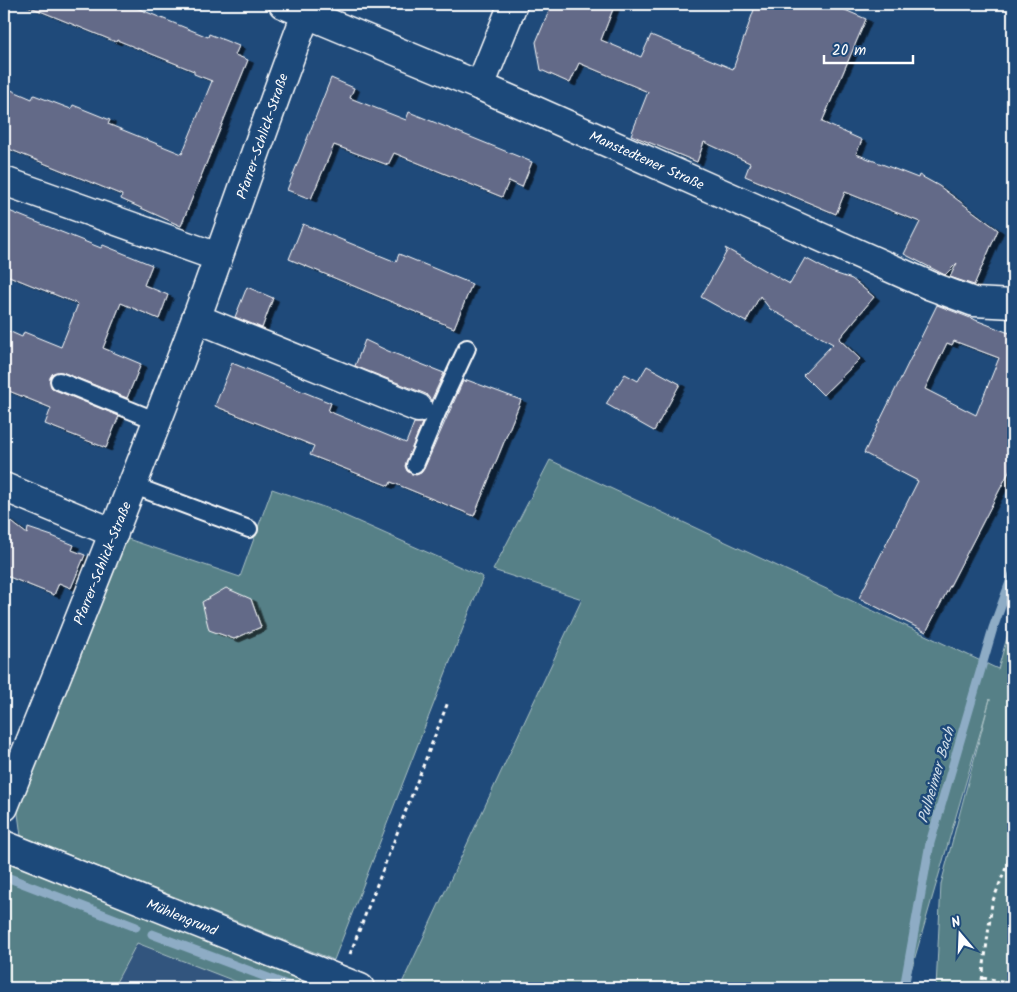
<svg xmlns="http://www.w3.org/2000/svg" width="1017" height="992" viewBox="0 0 1017 992" font-family="Kalam,sans-serif">
  <style>
    .built { fill: #33547e }
    .green { fill: #568087; stroke: #aac0c3 }
    .lines { fill: none; stroke-linecap: round; stroke-linejoin: round }
    .stream { stroke: #8eacc5; stroke-width: 9 }
    .building { fill: #636a88; stroke: #fff; fill-rule: evenodd; filter: url(#shadow) }
    .service-casing { stroke: #fff; stroke-width: 20 }
    .minor-casing { stroke: #fff; stroke-width: 31 }
    .tertiary-casing { stroke: #fff; stroke-width: 31 }
    .path { stroke: #fff; stroke-width: 3; stroke-dasharray: 4 4; stroke-linecap: butt }
    .service { stroke: #1f4a7a; stroke-width: 16 }
    .minor { stroke: #1f4a7a; stroke-width: 28 }
    .tertiary { stroke: #1f4a7a; stroke-width: 28 }
    .labels { text-anchor: middle; stroke-width: 5; stroke-linejoin: round; paint-order: stroke }
    .street-label { font-size: 14px; fill: #fff; stroke: #1f4a7a }
    .water-label { font-size: 15px; font-style: italic; fill: #d0dce7; stroke: #1f4a7a }
  </style>
  <defs>
    <filter id="shadow"><feDropShadow dx="5.5" dy="3" stdDeviation="0" flood-color="#0009"/></filter>
  </defs>
  <rect width="100%" height="100%" fill="#1f4a7a"/>
  <filter id="ink" filterUnits="userSpaceOnUse"><feTurbulence type="fractalNoise" baseFrequency=".02" numOctaves="2"/><feDisplacementMap in="SourceGraphic" scale="10" xChannelSelector="R" yChannelSelector="G"/><feConvolveMatrix kernelMatrix="1 2 1 2 8 2 1 2 1" color-interpolation-filters="sRGB"/></filter>
  <g filter="url(#ink)">
    <!-- built -->
    <polygon class="built" points="137,943 237,982 234,988 113,988"/>
    <!-- green -->
    <g class="green">
      <polygon points="550,460 998,669 1012,620 1013,620 1013,988 936,988 941,884 990,699 906,988 414,988 402,983 582,599 493,570"/>
      <polygon points="272,489 332,510 483,577 334,960 21,836 17,806 125,538 240,577"/>
      <polygon points="4,858 330,988 234,988 237,982 137,943 113,988 4,988"/>
    </g>
    <g class="lines">
      <!-- stream -->
      <g class="stream">
        <polyline points="4,876 136,927"/>
        <polyline points="152,934 295,988"/>
        <polyline points="904,988 930,843 993,628 1013,574"/>
      </g>
    </g>
    <!-- building -->
    <g class="building">
      <polygon points="23,4 127,4 208,37 209,34 239,46 235,55 248,60 181,226 121,199 122,195 4,147 4,87 32,99 34,95 71,109 73,105 110,120 108,124 182,154 212,81 194,74 194,71 117,40 116,42"/>
      <polygon points="552,4 615,4 601,40 641,57 651,35 733,69 756,4 831,4 866,19 822,122 862,140 856,154 918,178 919,175 939,186 998,230 974,285 950,277 957,263 945,275 904,254 920,222 845,192 836,214 745,176 750,163 704,142 697,162 631,135 648,92 579,63 570,83 541,70 536,42"/>
      <polygon points="331,78 354,88 350,98 406,120 409,112 532,162 522,187 509,181 502,197 394,153 388,165 334,145 311,199 287,190"/>
      <polygon points="4,209 101,248 103,245 152,265 144,285 168,295 159,319 121,303 103,348 141,364 127,398 62,372 53,373 50,378 51,387 55,390 119,416 106,448 45,424 51,408 4,389 4,329 22,337 24,332 61,347 78,304 4,274"/>
      <polygon points="303,224 396,262 399,254 472,284 454,328 289,259"/>
      <polygon points="725,248 790,284 805,258 831,272 852,279 874,297 839,339 860,359 823,395 803,375 833,344 770,309 760,296 746,322 701,297 727,251"/>
      <polygon points="247,287 273,298 262,328 235,317"/>
      <path d="M 937,305 L 1009,333 L 1013,326 L 1013,464 L 926,632 L 859,598 L 918,481 L 864,453 ZM 954,341 L 999,358 L 976,415 L 925,389 L 947,343 L 952,345 Z"/>
      <polygon points="365,340 388,351 444,373 431,401 426,394 355,366"/>
      <polygon points="232,363 331,403 328,411 406,443 414,423 422,423 405,466 407,471 416,475 421,473 424,469 463,381 466,382 467,380 521,400 474,516 391,482 389,486 310,455 314,446 215,406"/>
      <polygon points="647,366 680,384 654,431 606,404 625,374 638,381"/>
      <polygon points="4,516 27,534 28,528 52,536 74,545 72,550 85,555 71,588 59,583 54,595 4,575"/>
      <polygon points="226,588 251,599 261,627 234,639 209,630 202,602"/>
    </g>
    <g class="lines">
      <!-- service casing -->
      <g class="service-casing">
        <g id="service">
          <polyline points="59,381 157,421"/>
          <polyline points="418,408 436,415 467,348"/>
          <polyline points="415,465 436,415"/>
          <polyline points="132,485 249,529"/>
        </g>
      </g>
      <!-- minor casing -->
      <g class="minor-casing">
        <g id="minor">
          <polyline points="480,86 513,4"/>
          <polyline points="4,181 218,257"/>
          <polyline points="196,318 418,408"/>
          <polyline points="4,487 114,533"/>
          <path d="M 4,807 C 69,645 135,483 196,319 C 233,218 268,115 306,14"/>
          <polyline points="4,845 360,988"/>
        </g>
      </g>
      <!-- tertiary casing -->
      <g class="tertiary-casing">
        <polyline id="tertiary" points="283,4 480,86 931,286 974,302 1013,304"/>
      </g>
      <!-- path -->
      <g class="path">
        <polyline points="350,954 448,702"/>
        <polyline points="983,978 1013,983"/>
        <polyline points="981,988 992,903 1013,850"/>
      </g>
      <!-- service -->
      <use href="#service" class="service"/>
      <!-- minor -->
      <use href="#minor" class="minor"/>
      <!-- tertiary -->
      <use href="#tertiary" class="tertiary"/>
    </g>
  </g>
  <g class="labels">
    <!-- street labels -->
    <g class="street-label">
      <text transform="translate(262 136) rotate(-71)" y="5">Pfarrer-Schlick-Straße</text>
      <text transform="translate(647 160) rotate(24)" y="5">Manstedtener Straße</text>
      <text transform="translate(102 563) rotate(-68)" y="5">Pfarrer-Schlick-Straße</text>
      <text transform="translate(182 917) rotate(22)" y="5">Mühlengrund</text>
    </g>
    <!-- water labels -->
    <g class="water-label">
      <text transform="translate(936 775) rotate(-74)" y="5">Pulheimer Bach</text>
    </g>
  </g>
  <!-- margin -->
  <rect width="1017" height="992" fill="none" stroke="#1f4a7a" stroke-width="20"/>
  <rect x="10" y="10" width="997" height="972" fill="none" stroke="#fff" stroke-width="2" filter="url(#ink)"/>
  <!-- north arrow -->
  <g transform="translate(960 934) rotate(341)" stroke="#1f4a7a" stroke-width="4" paint-order="stroke">
  <path d="M0-4L9 19L0 12L-9 19Z" fill="#ffffff"/>
  <text y="-8" font-size="14" font-weight="bold" text-anchor="middle" fill="#ffffff">N</text>
  </g>
  <!-- scale -->
  <path d="M824 55v8h89v-8" fill="none" stroke="#ffffff" stroke-width="2.5"/>
  <text x="832" y="55" font-size="15" fill="#ffffff" stroke="#1f4a7a" stroke-width="4" paint-order="stroke">20 m</text>
</svg>
